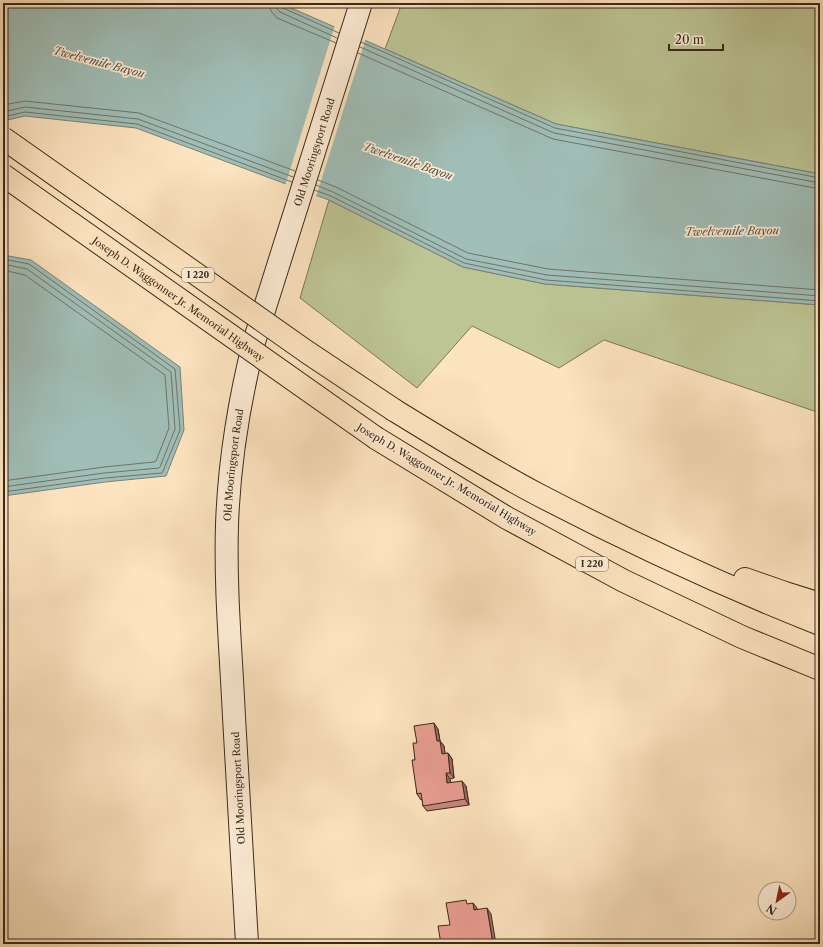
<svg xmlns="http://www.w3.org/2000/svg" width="823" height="947" viewBox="0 0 823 947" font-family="'Libre Caslon Text',serif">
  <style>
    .green { fill: #bdc595; stroke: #7c7758 }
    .water { fill: #a0beb7; stroke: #788279 }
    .pier { fill: #fde4c0 }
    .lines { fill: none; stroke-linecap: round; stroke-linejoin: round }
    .shore { stroke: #6e7469; stroke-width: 1 }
    .secondary-casing { stroke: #3b291b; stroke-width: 24 }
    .highway-casing { stroke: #3b291b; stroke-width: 24 }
    .secondary { stroke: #feedd6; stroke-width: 22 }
    .highway { stroke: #fde4c0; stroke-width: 22 }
    .highway-bridge-casing { stroke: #3b291b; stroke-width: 24; stroke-linecap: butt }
    .highway-bridge { stroke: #fde4c0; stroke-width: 22 }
    .wall { fill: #c8887e; stroke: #3b291b }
    .shaded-wall { fill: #a36f66; stroke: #3b291b }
    .building { fill: #e99e92; stroke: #3b291b }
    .labels { text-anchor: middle; stroke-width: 3.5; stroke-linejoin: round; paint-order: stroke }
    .shield { fill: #feedd6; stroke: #766453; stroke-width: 1 }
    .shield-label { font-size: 9px; font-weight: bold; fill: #3b291b }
    .street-label { font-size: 10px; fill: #3b291b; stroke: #feedd6 }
    .water-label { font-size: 11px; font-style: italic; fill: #544e42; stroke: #feedd6 }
  </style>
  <rect width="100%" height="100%" fill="#fde4c0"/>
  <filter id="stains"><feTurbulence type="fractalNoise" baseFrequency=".005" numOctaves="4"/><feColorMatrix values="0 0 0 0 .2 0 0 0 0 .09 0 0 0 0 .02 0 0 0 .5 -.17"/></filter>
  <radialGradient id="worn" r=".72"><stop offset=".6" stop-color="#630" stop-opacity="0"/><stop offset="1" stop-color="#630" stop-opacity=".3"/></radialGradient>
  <!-- green -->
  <g class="green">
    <polygon points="402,3 820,3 820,174 556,124 385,49"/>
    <polygon points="329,200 463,267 545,284 820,305 820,413 604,340 559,368 472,326 417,388 300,298"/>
  </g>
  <!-- water -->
  <g class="water">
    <polygon points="3,3 280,3 556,124 820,174 820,305 545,284 463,267 329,200 136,128 25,116 3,121"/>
    <polygon points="3,255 31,260 180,367 184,430 166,476 105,482 3,496"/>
  </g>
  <!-- pier -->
  <polygon class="pier" points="335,25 366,38 316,197 285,186"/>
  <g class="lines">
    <!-- shore -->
    <g class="shore">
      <polyline points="269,3 271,11 277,18 336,43"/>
      <polyline points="275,3 276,8 280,12 337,38"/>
      <polyline points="280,3 281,6 283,8 339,33"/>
      <polyline points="361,42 555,128 820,178"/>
      <polyline points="360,47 554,133 820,183"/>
      <polyline points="358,53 553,139 820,189"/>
      <polyline points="3,105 25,101 139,113 295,171"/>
      <polyline points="3,112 25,107 138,119 293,177"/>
      <polyline points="3,117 25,112 137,124 292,182"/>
      <polyline points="318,180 336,187 468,253 548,269 820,290"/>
      <polyline points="316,185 333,192 466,259 547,275 820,296"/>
      <polyline points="314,190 331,196 464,263 546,280 820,301"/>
      <polyline points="3,259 29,264 175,369 180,430 163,471 162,473 105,478 3,492"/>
      <polyline points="3,264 27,269 171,372 175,429 160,467 159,468 104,473 3,487"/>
      <polyline points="3,270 25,275 165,375 169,428 156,461 154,462 104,467 3,481"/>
    </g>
    <!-- secondary casing -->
    <g class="secondary-casing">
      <g id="secondary">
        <path id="s1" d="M 247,944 C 243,868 238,792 234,717 C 231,653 225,589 227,525 C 229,464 239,402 254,342 L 361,3"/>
      </g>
    </g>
    <!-- highway casing -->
    <g class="highway-casing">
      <g id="highway">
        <path d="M 394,410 C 441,439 488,468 537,494 C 629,542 724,586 820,624"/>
        <polyline points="376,438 507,518 624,581 742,637 820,669"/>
        <polyline points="745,579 785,593 820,604"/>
      </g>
    </g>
    <!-- secondary -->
    <use href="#secondary" class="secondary"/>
    <!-- highway -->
    <use href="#highway" class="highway"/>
    <!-- highway-bridge casing -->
    <g class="highway-bridge-casing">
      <g id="highway-bridge">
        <polyline points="3,138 307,352 394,410"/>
        <path id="s2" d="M 3,175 L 376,438"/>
      </g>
    </g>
    <!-- highway-bridge -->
    <use href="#highway-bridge" class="highway-bridge"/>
  </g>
  <!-- wall -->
  <polygon class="wall" points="438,729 440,741 444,746 445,754 448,753 452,759 454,778 450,779 450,782 466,786 469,805 427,811 423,806 422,799 421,800 417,794 415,760 417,743"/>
  <!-- shaded-wall -->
  <g class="shaded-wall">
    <polygon points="434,723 438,729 440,741 444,746 446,760 442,754 437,741"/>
    <polygon points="448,753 452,759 454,778 450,773"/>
    <polygon points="446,773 450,779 451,788 447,783"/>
    <polygon points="462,781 466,786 469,805 465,799"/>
    <polygon points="473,903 477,908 478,916 474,910"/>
    <polygon points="487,908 491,914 496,944 493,944"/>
  </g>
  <!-- building -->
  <g class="building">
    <polygon points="434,723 437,741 440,741 442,754 448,753 450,773 446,773 447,783 462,781 465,799 423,806 421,793 417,794 412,760 415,760 413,743 417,743 414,726"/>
    <polygon points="466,900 467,904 473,903 474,910 487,908 493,944 441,944 438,926 450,925 446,903"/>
  </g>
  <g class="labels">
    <!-- shield labels -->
    <g class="shield">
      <rect x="182" y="268" width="32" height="14" rx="3"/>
      <rect x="576" y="557" width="32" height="14" rx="3"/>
    </g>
    <g class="shield-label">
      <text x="198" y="278">I 220</text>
      <text x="592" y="567">I 220</text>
    </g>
    <!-- street labels -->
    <g class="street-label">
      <text dy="4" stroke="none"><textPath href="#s1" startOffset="804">Old Mooringsport Road</textPath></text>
      <text dy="4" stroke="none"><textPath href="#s2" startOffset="215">Joseph D. Waggonner Jr. Memorial Highway</textPath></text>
      <text dy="4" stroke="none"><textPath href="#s1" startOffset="480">Old Mooringsport Road</textPath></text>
      <text transform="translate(447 479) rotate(31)" y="4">Joseph D. Waggonner Jr. Memorial Highway</text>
      <text transform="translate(238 788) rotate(-93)" y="4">Old Mooringsport Road</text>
    </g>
    <!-- water labels -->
    <g class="water-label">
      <text transform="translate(99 62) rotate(15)" y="4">Twelvemile Bayou</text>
      <text transform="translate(408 161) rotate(19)" y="4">Twelvemile Bayou</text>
      <text transform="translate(732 231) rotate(-1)" y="4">Twelvemile Bayou</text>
    </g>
  </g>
  <!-- margin -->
  <rect width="823" height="947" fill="none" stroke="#fde4c0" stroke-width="16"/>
  <rect x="4" y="4" width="815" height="939" fill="none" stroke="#3b291b" stroke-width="2"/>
  <rect x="8" y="8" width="807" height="931" fill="none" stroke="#3b291b"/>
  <!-- north arrow -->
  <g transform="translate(777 901) rotate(213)"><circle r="19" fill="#feedd6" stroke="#b09f8b"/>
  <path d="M0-3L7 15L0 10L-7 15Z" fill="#8f2418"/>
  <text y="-6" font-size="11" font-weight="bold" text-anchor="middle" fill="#3b291b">N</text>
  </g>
  <!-- scale -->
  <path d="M669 44v6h54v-6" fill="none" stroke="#3b291b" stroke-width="2"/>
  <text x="675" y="44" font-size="12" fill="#3b291b" stroke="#feedd6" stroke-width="3" paint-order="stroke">20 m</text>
  <rect width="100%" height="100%" filter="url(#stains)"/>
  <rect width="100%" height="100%" fill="url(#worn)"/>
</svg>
